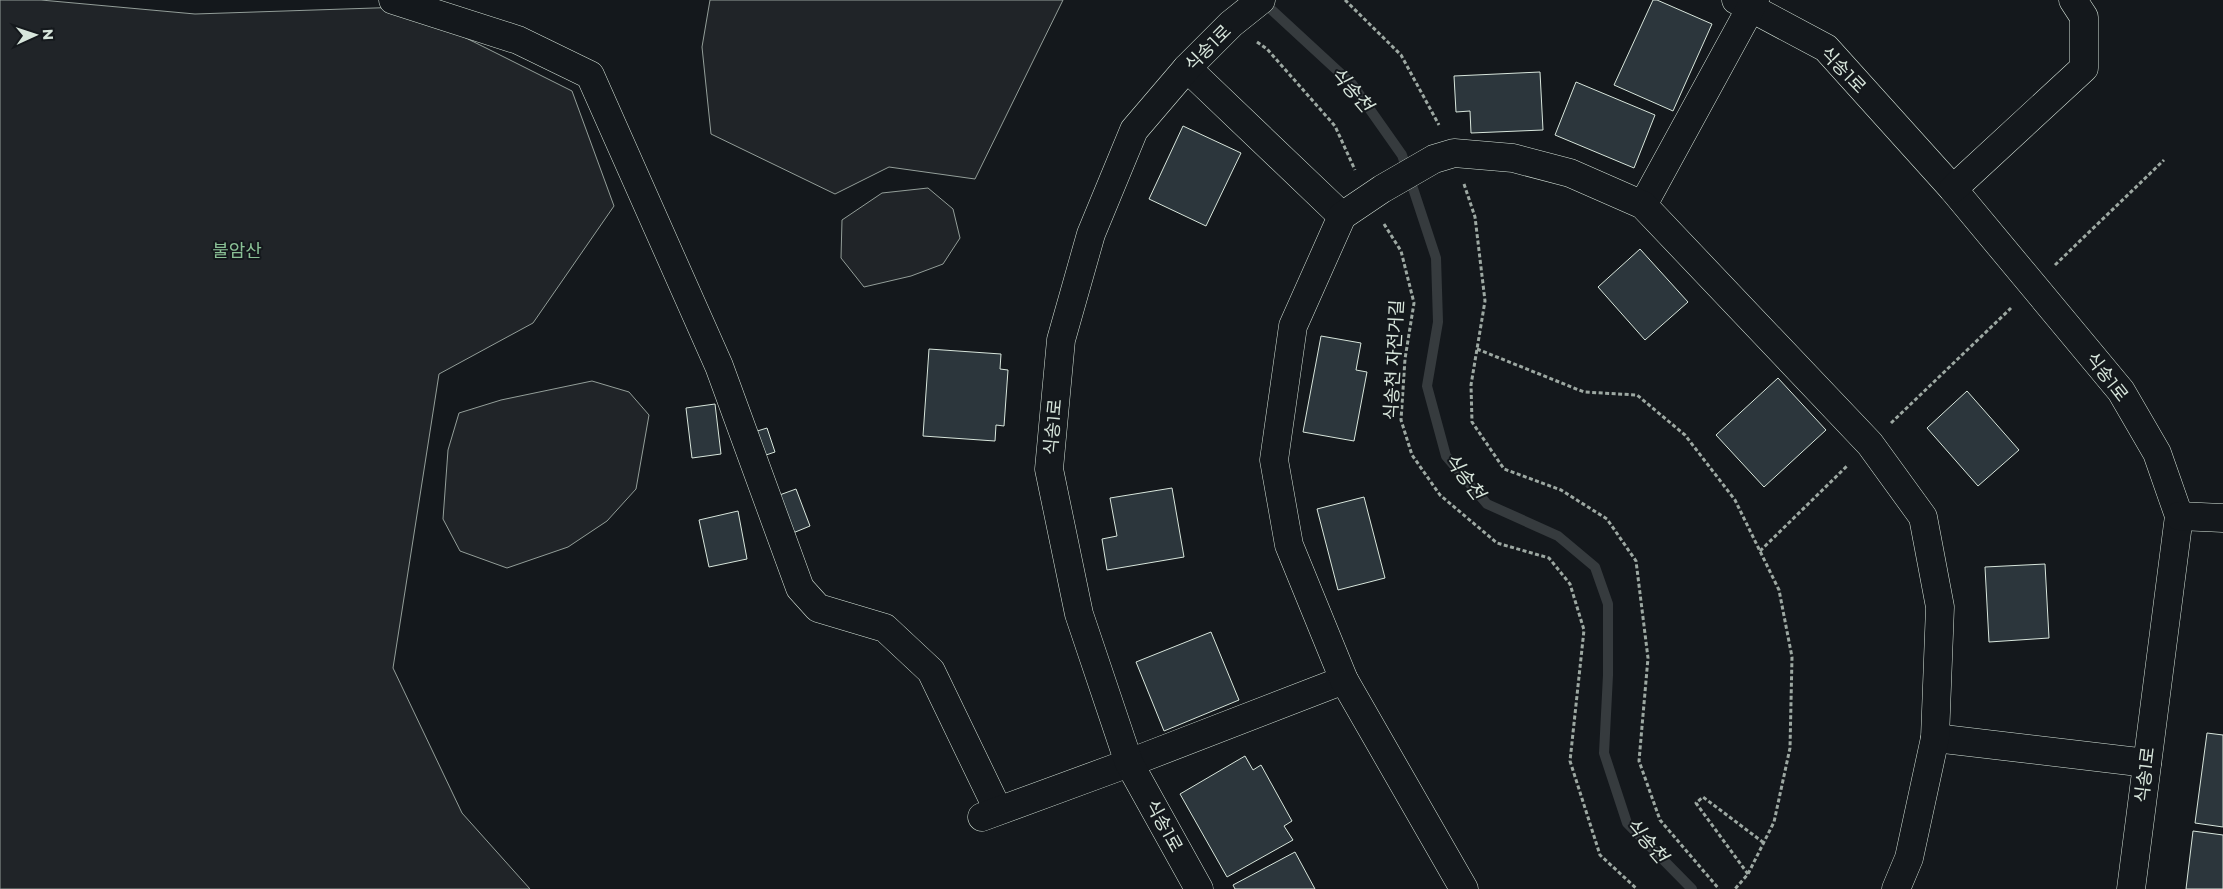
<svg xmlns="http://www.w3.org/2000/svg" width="2223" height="889" viewBox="0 0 2223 889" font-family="Montserrat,'Noto Sans KR',sans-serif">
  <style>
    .green { fill: #202428; stroke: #939e99 }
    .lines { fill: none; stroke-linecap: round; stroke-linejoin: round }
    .stream { stroke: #363b3e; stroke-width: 10 }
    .building { fill: #2c363c; stroke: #d8e6dc }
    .minor-casing { stroke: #d8e6dc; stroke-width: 29 }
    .path { stroke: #9da8a2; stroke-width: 3; stroke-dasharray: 4 2.5; stroke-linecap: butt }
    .minor { stroke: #14181c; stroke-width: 28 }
    .labels { text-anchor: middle; stroke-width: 4; stroke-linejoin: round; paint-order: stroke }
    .street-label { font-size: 18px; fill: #d8e6dc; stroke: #14181c }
    .park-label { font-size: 18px; fill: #8ac095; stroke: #14181c }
    .water-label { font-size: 19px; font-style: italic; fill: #d8e6dc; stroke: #14181c }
  </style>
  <rect width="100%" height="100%" fill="#14181c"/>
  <!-- green -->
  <g class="green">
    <polygon points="0,0 41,0 195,14 404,7 572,91 614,206 533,323 439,374 393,668 462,813 530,889 0,889"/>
    <polygon points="710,0 1063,0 975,179 889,167 835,194 711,134 702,47"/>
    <polygon points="928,188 953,209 960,238 943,264 911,276 864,287 841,258 842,220 882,193"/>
    <polygon points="592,381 629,392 649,415 636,489 607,521 568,547 507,568 460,551 443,519 448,450 459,413 501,400"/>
  </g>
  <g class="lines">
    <!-- stream -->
    <polyline class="stream" points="1262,1 1352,84 1402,155 1436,258 1438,322 1427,386 1446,456 1487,504 1558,536 1595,567 1608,604 1608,675 1604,753 1627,823 1692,889"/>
  </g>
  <!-- building -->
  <g class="building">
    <polygon points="1653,0 1657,0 1712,24 1673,111 1614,85"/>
    <polygon points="1540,72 1543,130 1471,133 1470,111 1456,112 1454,76"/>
    <polygon points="1576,82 1655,115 1634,168 1555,135"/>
    <polygon points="1183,126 1241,153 1206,226 1149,199"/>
    <polygon points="1640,249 1688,302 1645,340 1598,287"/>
    <polygon points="1321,336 1361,343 1356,370 1367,372 1354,441 1303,432"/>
    <polygon points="929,349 1001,354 1000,369 1008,370 1004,426 996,425 995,441 923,436"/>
    <polygon points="1778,378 1826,430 1764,487 1716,435"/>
    <polygon points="1967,391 2019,450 1978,486 1927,428"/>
    <polygon points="715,404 721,454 692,458 686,408"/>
    <polygon points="767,428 775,452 763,456 754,432"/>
    <polygon points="1172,488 1184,557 1107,570 1102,539 1117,536 1110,498"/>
    <polygon points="796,489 810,526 788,535 774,497"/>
    <polygon points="1364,497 1385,578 1338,590 1317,509"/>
    <polygon points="738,511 747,559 709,567 699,520"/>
    <polygon points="2045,564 2049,638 1989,642 1985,567"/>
    <polygon points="1211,632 1239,700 1164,731 1136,662"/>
    <polygon points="2207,733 2223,735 2223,827 2195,823"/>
    <polygon points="1245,756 1253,770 1261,765 1292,821 1284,826 1293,840 1227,877 1180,794"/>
    <polygon points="2193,831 2223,835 2223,889 2186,889"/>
    <polygon points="1295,852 1315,889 1235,889 1233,885"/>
  </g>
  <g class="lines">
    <!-- minor casing -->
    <g class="minor-casing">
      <g id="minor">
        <polyline points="393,0 518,40 590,75 719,366 800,588 818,608 885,628 931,671 998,810"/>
        <polyline points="1736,0 1826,48 1953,189 2121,391 2157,453 2179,516 2131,889"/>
        <polyline points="1187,68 1342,216"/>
        <polyline points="1953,189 2084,68 2084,17 2073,0"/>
        <polyline points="1643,205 1755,0"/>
        <polyline points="2179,516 2223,518"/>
        <polyline points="1935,738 2147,763"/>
        <polyline points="982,817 1129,763 1344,680"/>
        <polyline points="1199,889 1129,763 1079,614 1049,469 1061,340 1091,234 1134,130 1187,68 1231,24 1261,0"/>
        <polyline points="1464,889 1344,680 1289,545 1274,460 1293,326 1342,216 1382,189 1434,159 1454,153 1513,158 1570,173 1643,205 1870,444 1923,517 1940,607 1935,738 1909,858 1896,889"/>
      </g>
    </g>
    <!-- path -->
    <g class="path">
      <polyline points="1345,0 1401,55 1439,125"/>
      <polyline points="1257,42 1267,49 1335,126 1355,170"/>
      <polyline points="1464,184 1475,217 1485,301 1471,385 1472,422 1504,469 1561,490 1607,519 1636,561 1648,658 1639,761 1660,820 1719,889"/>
      <polyline points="1384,224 1401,251 1414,303 1405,359 1401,420 1412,455 1440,495 1497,543 1549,558 1570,584 1584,630 1570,761 1600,855 1637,889"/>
      <polyline points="2055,265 2164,160"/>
      <polyline points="1477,349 1584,392 1637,395 1685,435 1735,500 1779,590 1792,657 1790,748 1774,822 1748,874 1735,889"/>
      <polyline points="1891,423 2011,308"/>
      <polyline points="1760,551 1847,466"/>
      <polyline points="1748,874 1696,803 1703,797 1764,843"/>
    </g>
    <!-- minor -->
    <use href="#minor" class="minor"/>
  </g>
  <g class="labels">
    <!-- street labels -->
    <g class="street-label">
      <text transform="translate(1208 48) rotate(-45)" y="6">식송1로</text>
      <text transform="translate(1843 70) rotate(46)" y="6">식송1로</text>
      <text transform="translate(1394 360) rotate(-87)" y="6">식송천 자전거길</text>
      <text transform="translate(2107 377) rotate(52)" y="6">식송1로</text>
      <text transform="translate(1053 427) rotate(-85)" y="6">식송1로</text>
      <text transform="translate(2145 775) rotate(-83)" y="6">식송1로</text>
      <text transform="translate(1164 826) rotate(61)" y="6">식송1로</text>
    </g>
    <!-- park labels -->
    <g class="park-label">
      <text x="237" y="257">불암산</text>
    </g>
    <!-- water labels -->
    <g class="water-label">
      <text transform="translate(1352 89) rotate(49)" y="7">식송천</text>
      <text transform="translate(1465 476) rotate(53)" y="7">식송천</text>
      <text transform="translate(1647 840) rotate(49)" y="7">식송천</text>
    </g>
  </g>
  <!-- north arrow -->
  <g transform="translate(35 35) rotate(87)" stroke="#14181c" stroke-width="4" paint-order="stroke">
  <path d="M0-4L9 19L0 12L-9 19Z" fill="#d8e6dc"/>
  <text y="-8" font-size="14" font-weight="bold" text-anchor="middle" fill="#d8e6dc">N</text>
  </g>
</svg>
